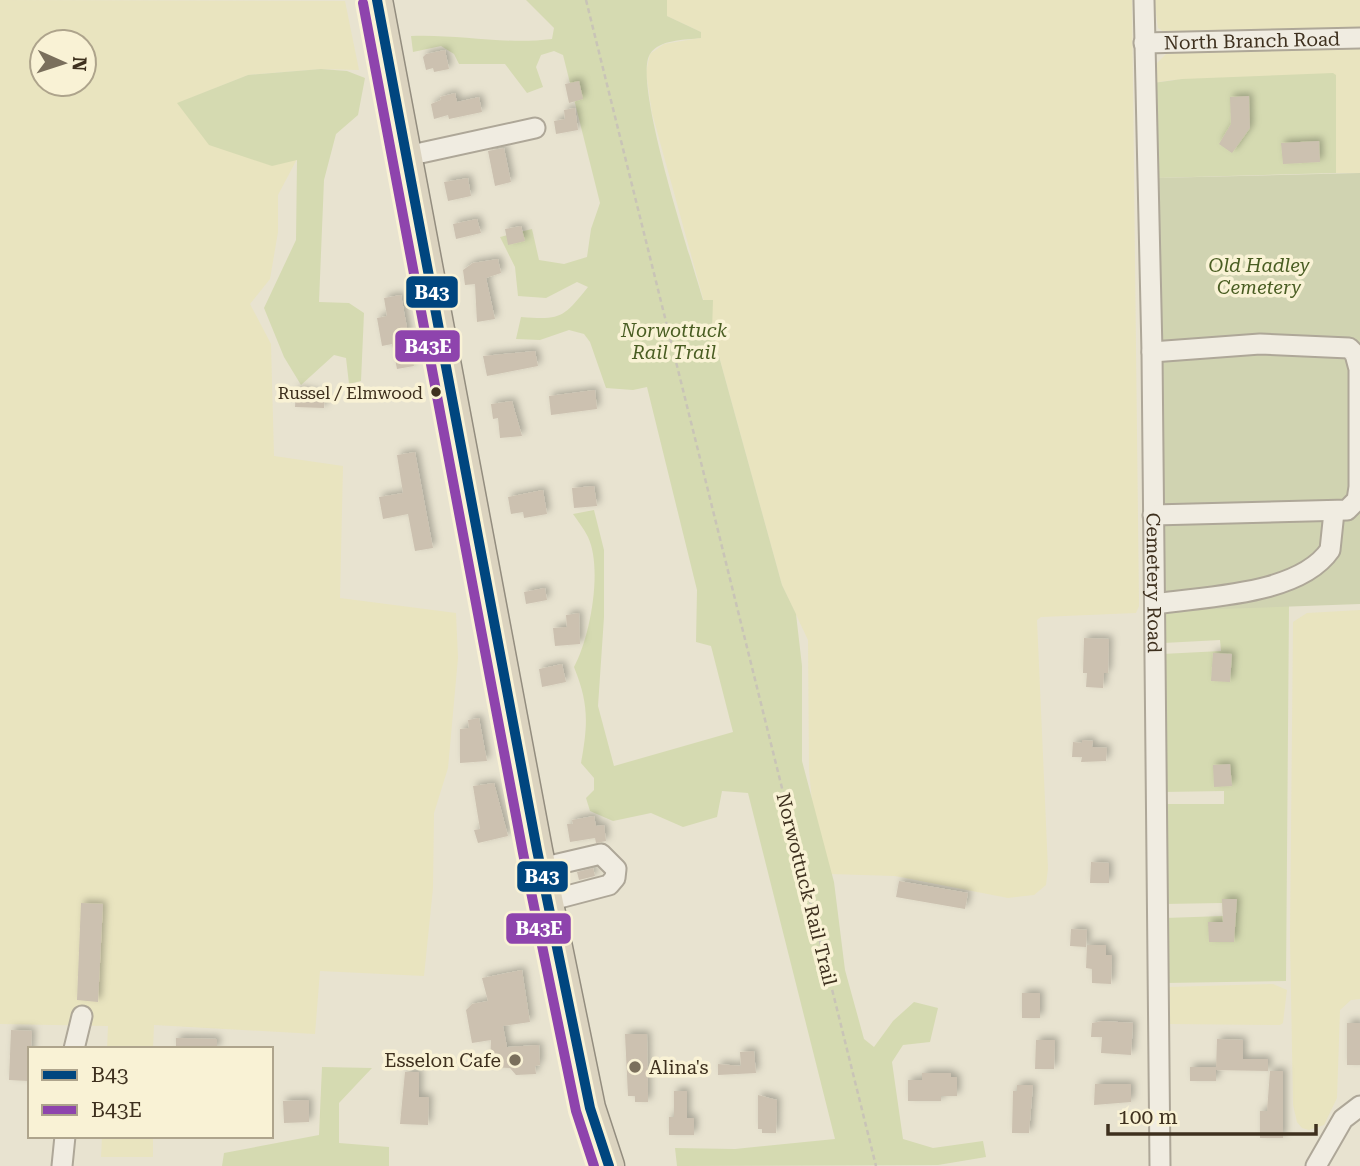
<svg xmlns="http://www.w3.org/2000/svg" width="1360" height="1166" viewBox="0 0 1360 1166" font-family="'Roboto Serif',serif">
  <style>
    .farmland { fill: #e9e4bf; fill-rule: evenodd }
    .green { fill: #d5dab1 }
    .cemetery { fill: #d0d3b1 }
    .building { fill: #ccc1b0; filter: url(#shadow) }
    .lines { fill: none; stroke-linecap: round; stroke-linejoin: round }
    .minor-casing { stroke: #aea798; stroke-width: 23 }
    .highway-casing { stroke: #938d7f; stroke-width: 33 }
    .path { stroke: #c9c4b7; stroke-width: 2.5; stroke-dasharray: 5 3.5; stroke-linecap: butt }
    .minor { stroke: #f0ece1; stroke-width: 19 }
    .highway { stroke: #dbd3bf; stroke-width: 30 }
    .bus-1-casing { stroke: #f9f2d5; stroke-width: 16 }
    .bus-2-casing { stroke: #f9f2d5; stroke-width: 16 }
    .bus-1 { stroke: #00467f; stroke-width: 10 }
    .bus-2 { stroke: #8e44ad; stroke-width: 10 }
    .bus-dot { fill: #3e301e; stroke: #f9f2d5; stroke-width: 2.5 }
    .poi-dot { fill: #7a6f5c; stroke: #f9f2d5; stroke-width: 2.5 }
    .labels { text-anchor: middle; stroke-width: 7; stroke-linejoin: round; paint-order: stroke }
    .bus-label { font-size: 17px; fill: #3e301e; stroke: #f9f2d5; text-anchor: end }
    .street-label { font-size: 19px; fill: #3e301e; stroke: #f9f2d5 }
    .park-label { font-size: 19px; font-style: italic; fill: #495d22; stroke: #f9f2d5 }
    .poi-label { font-size: 19px; fill: #3e301e; stroke: #f9f2d5; text-anchor: end }
    .line-badge { stroke: #f9f2d5; stroke-width: 2.5 }
    .badge-label { font-size: 19px; text-anchor: middle; font-weight: bold; fill: #fff }
  </style>
  <defs>
    <filter id="shadow"><feDropShadow dx="3.5" dy="-3.5" stdDeviation="3.5" flood-color="#0004"/></filter>
  </defs>
  <rect width="100%" height="100%" fill="#e8e3d0"/>
  <!-- farmland -->
  <g class="farmland">
    <path d="M 0,0 L 345,1 L 359,70 L 321,69 L 248,75 L 178,103 L 297,159 L 278,195 L 278,232 L 270,279 L 250,304 L 271,344 L 274,456 L 343,466 L 340,598 L 456,613 L 458,658 L 448,768 L 434,813 L 433,888 L 424,976 L 320,971 L 315,1034 L 154,1025 L 153,1049 L 107,1049 L 108,1026 L 0,1024 ZM 42,42 L 84,42 L 84,84 L 42,84 Z"/>
    <polygon points="667,0 1132,0 1139,606 1136,613 1041,617 1037,620 1048,869 1046,885 1034,895 1008,898 895,876 829,874 817,854 809,770 808,640 782,585 652,113 646,72 650,54 664,44 700,38 701,32 667,16"/>
    <polygon points="1154,0 1360,0 1360,30 1167,34 1158,28"/>
    <polygon points="1360,46 1360,173 1336,173 1333,76 1172,80 1153,83 1155,65 1168,52"/>
    <polygon points="1360,610 1360,999 1351,1000 1340,1010 1337,1098 1324,1125 1309,1130 1302,1128 1297,1122 1293,1105 1290,937 1293,622 1307,613"/>
    <polygon points="1273,984 1287,990 1283,1023 1280,1025 1166,1024 1169,987"/>
    <polygon points="102,1136 153,1136 153,1157 101,1157"/>
  </g>
  <!-- green -->
  <g class="green">
    <path d="M 526,0 L 667,0 L 667,16 L 701,32 L 701,38 C 685,40 660,39 650,54 C 632,82 692,261 703,300 L 713,300 L 712,331 L 782,585 L 796,614 L 802,666 L 802,761 L 834,882 L 845,970 L 864,1039 L 874,1047 L 893,1021 L 914,1002 L 938,1008 L 930,1042 L 903,1045 L 892,1062 L 903,1139 L 933,1148 L 983,1141 L 986,1157 L 938,1165 L 677,1166 L 675,1148 L 735,1149 L 835,1139 L 748,793 L 722,791 L 717,817 L 683,827 L 651,813 L 613,821 L 590,811 L 586,798 L 594,790 L 594,778 L 581,763 C 588,724 589,704 574,667 C 590,638 603,569 588,537 C 584,529 578,521 573,514 L 594,510 L 604,550 L 604,617 L 598,706 L 614,766 L 733,732 L 711,646 L 696,642 L 697,590 L 647,387 L 633,390 L 606,388 L 590,342 L 584,334 L 569,330 L 540,340 L 516,339 L 521,317 C 561,320 563,318 588,287 L 577,282 L 546,298 L 518,296 L 515,267 L 500,237 L 532,229 L 539,260 L 564,264 L 587,257 L 591,229 L 600,203 L 563,55 L 554,51 L 541,55 L 536,67 L 543,87 L 527,93 L 505,64 L 459,64 L 454,54 L 441,46 L 413,52 L 411,36 C 458,34 505,45 552,39 L 554,28 Z"/>
    <polygon points="321,69 347,71 365,78 358,115 336,134 324,180 319,302 349,303 364,313 361,381 349,384 346,358 334,355 301,385 284,357 264,308 296,240 297,160 272,166 209,145 177,103 248,75"/>
    <polygon points="1333,73 1336,75 1336,173 1156,178 1153,83 1182,79"/>
    <polygon points="1289,605 1286,981 1165,983 1165,918 1223,916 1222,903 1164,904 1164,804 1224,804 1224,791 1163,792 1162,654 1221,651 1220,640 1163,643 1163,607"/>
    <polygon points="322,1067 372,1068 339,1103 339,1143 389,1147 389,1166 222,1166 224,1153 319,1135"/>
  </g>
  <!-- cemetery -->
  <polygon class="cemetery" points="1360,173 1360,604 1163,611 1165,527 1156,178"/>
  <!-- building -->
  <g class="building">
    <polygon points="445,50 449,69 434,72 433,68 426,70 423,57 426,54"/>
    <polygon points="579,81 583,99 569,103 565,84"/>
    <polygon points="455,93 457,102 479,97 482,112 449,119 448,115 434,119 431,104 441,100 440,97"/>
    <polygon points="1249,96 1250,128 1232,153 1219,144 1231,124 1230,97"/>
    <polygon points="575,108 578,130 556,134 554,121 565,119 564,110"/>
    <polygon points="1319,141 1320,162 1283,164 1281,143"/>
    <polygon points="504,148 511,182 495,186 488,151"/>
    <polygon points="468,178 471,196 448,201 444,182"/>
    <polygon points="477,219 481,233 456,239 453,224"/>
    <polygon points="521,226 525,241 508,245 505,229"/>
    <polygon points="498,259 501,273 486,278 495,319 477,322 475,284 465,285 463,270 473,263"/>
    <polygon points="401,295 414,366 397,369 392,344 382,346 377,318 387,316 384,298"/>
    <polygon points="535,351 538,366 487,376 483,356"/>
    <polygon points="296,389 325,395 324,408 295,407"/>
    <polygon points="595,390 597,409 551,415 549,396"/>
    <polygon points="512,401 522,436 500,438 498,418 493,419 491,404"/>
    <polygon points="415,452 433,548 415,551 408,514 383,519 379,497 403,493 397,455"/>
    <polygon points="594,486 597,506 574,508 572,488"/>
    <polygon points="543,490 547,514 524,518 523,512 511,514 508,497"/>
    <polygon points="545,588 547,600 526,604 524,592"/>
    <polygon points="579,613 580,644 555,646 553,628 567,627 566,615"/>
    <polygon points="1084,638 1109,639 1108,673 1104,673 1103,688 1086,687 1087,673 1083,673"/>
    <polygon points="1213,653 1232,654 1230,682 1211,681"/>
    <polygon points="562,664 566,682 542,687 539,669"/>
    <polygon points="479,718 487,761 460,763 460,729 469,728 468,720"/>
    <polygon points="1082,740 1093,741 1092,747 1107,748 1106,761 1081,762 1082,757 1072,757 1073,742 1082,743"/>
    <polygon points="1230,764 1232,786 1214,787 1213,765"/>
    <polygon points="494,783 508,836 478,843 474,830 480,829 473,786"/>
    <polygon points="594,816 596,826 604,825 606,841 596,843 595,838 570,842 567,824 573,824 572,820"/>
    <polygon points="1091,862 1109,863 1109,883 1090,883"/>
    <polygon points="593,868 595,876 579,880 577,872"/>
    <polygon points="899,881 968,893 965,909 896,897"/>
    <polygon points="1222,899 1237,899 1234,942 1209,942 1208,922 1223,922"/>
    <polygon points="81,903 103,904 98,1002 77,1000"/>
    <polygon points="1071,929 1087,930 1086,947 1070,946"/>
    <polygon points="1087,945 1106,945 1106,955 1112,955 1111,984 1092,983 1092,969 1086,968"/>
    <polygon points="522,970 530,1022 503,1026 507,1047 539,1045 540,1065 535,1066 536,1074 516,1075 510,1068 490,1067 491,1040 472,1043 466,1010 472,1004 488,1001 482,978"/>
    <rect x="1022" y="993" width="18" height="25"/>
    <polygon points="1103,1021 1133,1023 1131,1055 1101,1053 1102,1037 1091,1037 1092,1023"/>
    <rect x="1347" y="1023" width="13" height="42"/>
    <polygon points="11,1030 32,1031 29,1081 9,1080"/>
    <polygon points="625,1034 647,1034 648,1102 635,1102 635,1096 628,1096"/>
    <polygon points="176,1038 217,1039 217,1049 176,1049"/>
    <polygon points="1217,1039 1243,1040 1243,1059 1268,1059 1268,1071 1216,1070"/>
    <polygon points="1036,1040 1055,1040 1054,1069 1035,1069"/>
    <polygon points="754,1051 756,1073 718,1075 718,1064 741,1066 740,1052"/>
    <rect x="1190" y="1067" width="26" height="14"/>
    <polygon points="1270,1071 1283,1071 1283,1138 1260,1138 1260,1111 1267,1111"/>
    <polygon points="405,1072 419,1072 419,1097 429,1097 428,1125 400,1124"/>
    <polygon points="922,1073 951,1073 951,1077 957,1077 957,1096 941,1096 941,1101 908,1101 908,1080 922,1080"/>
    <polygon points="1095,1084 1131,1084 1131,1102 1094,1105"/>
    <polygon points="1017,1085 1033,1085 1029,1133 1012,1133 1013,1091 1017,1091"/>
    <polygon points="674,1091 687,1091 687,1118 694,1118 694,1135 669,1135 669,1117 674,1117"/>
    <polygon points="758,1095 777,1100 776,1133 762,1133 762,1129 758,1129"/>
    <polygon points="309,1100 309,1122 284,1123 283,1101"/>
  </g>
  <g class="lines">
    <!-- minor casing -->
    <g class="minor-casing">
      <g id="minor">
        <path id="s1" d="M 1144,0 L 1152,352 L 1160,1166"/>
        <path id="s2" d="M 1144,43 L 1360,38"/>
        <polyline points="407,156 535,128"/>
        <polyline points="1152,352 1260,344 1349,348 1355,354 1359,369 1359,487 1357,500 1347,510 1153,515"/>
        <path d="M 1155,604 C 1207,596 1299,595 1330,550 L 1334,512"/>
        <polyline points="541,868 601,854 616,869 615,878 609,885 548,901"/>
        <polyline points="74,1049 82,1016"/>
        <polyline points="62,1166 65,1136"/>
        <polyline points="1316,1166 1343,1119 1360,1106"/>
      </g>
    </g>
    <!-- highway casing -->
    <g class="highway-casing">
      <polyline id="highway" points="377,0 537,850 590,1108 609,1166"/>
    </g>
    <!-- path -->
    <polyline class="path" points="586,0 876,1166"/>
    <!-- minor -->
    <use href="#minor" class="minor"/>
    <!-- highway -->
    <use href="#highway" class="highway"/>
    <!-- bus-1 casing -->
    <g class="bus-1-casing">
      <polyline id="bus-1" points="377,0 537,850 590,1108 609,1166"/>
    </g>
    <!-- bus-2 casing -->
    <g class="bus-2-casing">
      <polyline id="bus-2" points="363,3 523,853 576,1111 594,1166"/>
    </g>
    <!-- bus-1 -->
    <use href="#bus-1" class="bus-1"/>
    <!-- bus-2 -->
    <use href="#bus-2" class="bus-2"/>
  </g>
  <!-- markers -->
  <circle class="bus-dot" cx="436" cy="392" r="6"/>
  <g class="poi-dot">
    <circle cx="515" cy="1060" r="7"/>
    <circle cx="635" cy="1067" r="7"/>
  </g>
  <g class="labels">
    <!-- bus labels -->
    <g class="bus-label">
      <text x="423" y="399">Russel / Elmwood</text>
    </g>
    <!-- street labels -->
    <g class="street-label">
      <text dy="7" stroke="none"><textPath href="#s2" startOffset="108">North Branch Road</textPath></text>
      <text dy="7" stroke="none"><textPath href="#s1" startOffset="583">Cemetery Road</textPath></text>
      <text transform="translate(807 889) rotate(76)" y="7">Norwottuck Rail Trail</text>
    </g>
    <!-- park labels -->
    <g class="park-label">
      <text x="1259" y="272">Old Hadley<tspan x="1259" dy="22">Cemetery</tspan></text>
      <text x="674" y="337">Norwottuck<tspan x="674" dy="22">Rail Trail</tspan></text>
    </g>
    <!-- poi labels -->
    <g class="poi-label">
      <text x="501" y="1067">Esselon Cafe</text>
      <text x="649" y="1074" text-anchor="start">Alina's</text>
    </g>
  </g>
  <g class="line-badge">
    <rect x="405" y="275" width="54" height="34" rx="7" fill="#00467f"/>
    <rect x="394" y="329" width="67" height="34" rx="7" fill="#8e44ad"/>
    <rect x="516" y="860" width="53" height="33" rx="7" fill="#00467f"/>
    <rect x="505" y="912" width="67" height="33" rx="7" fill="#8e44ad"/>
  </g>
  <g class="badge-label">
    <text x="432" y="299">B43</text>
    <text x="428" y="353">B43E</text>
    <text x="542" y="883">B43</text>
    <text x="539" y="935">B43E</text>
  </g>
  <!-- legend -->
  <rect x="28" y="1047" width="245" height="91" fill="#f9f2d5" stroke="#aea48c" stroke-width="2"/>
  <rect x="42" y="1070" width="35" height="10" fill="#00467f" stroke="#aea48c" stroke-width="2"/>
  <text x="91" y="1082" font-size="21" fill="#3e301e">B43</text>
  <rect x="42" y="1105" width="35" height="10" fill="#8e44ad" stroke="#aea48c" stroke-width="2"/>
  <text x="91" y="1117" font-size="21" fill="#3e301e">B43E</text>
  <!-- north arrow -->
  <g transform="translate(63 63) rotate(93)"><circle r="33" fill="#f9f2d5" stroke="#aea48c" stroke-width="2"/>
  <path d="M0-5L12 26L0 18L-12 26Z" fill="#7a6f5c"/>
  <text y="-10" font-size="19" font-weight="bold" text-anchor="middle" fill="#3e301e">N</text>
  </g>
  <!-- scale -->
  <path d="M1108 1124v10h208v-10" fill="none" stroke="#3e301e" stroke-width="3.5"/>
  <text x="1118" y="1124" font-size="21" fill="#3e301e" stroke="#f9f2d5" stroke-width="5" paint-order="stroke">100 m</text>
</svg>
